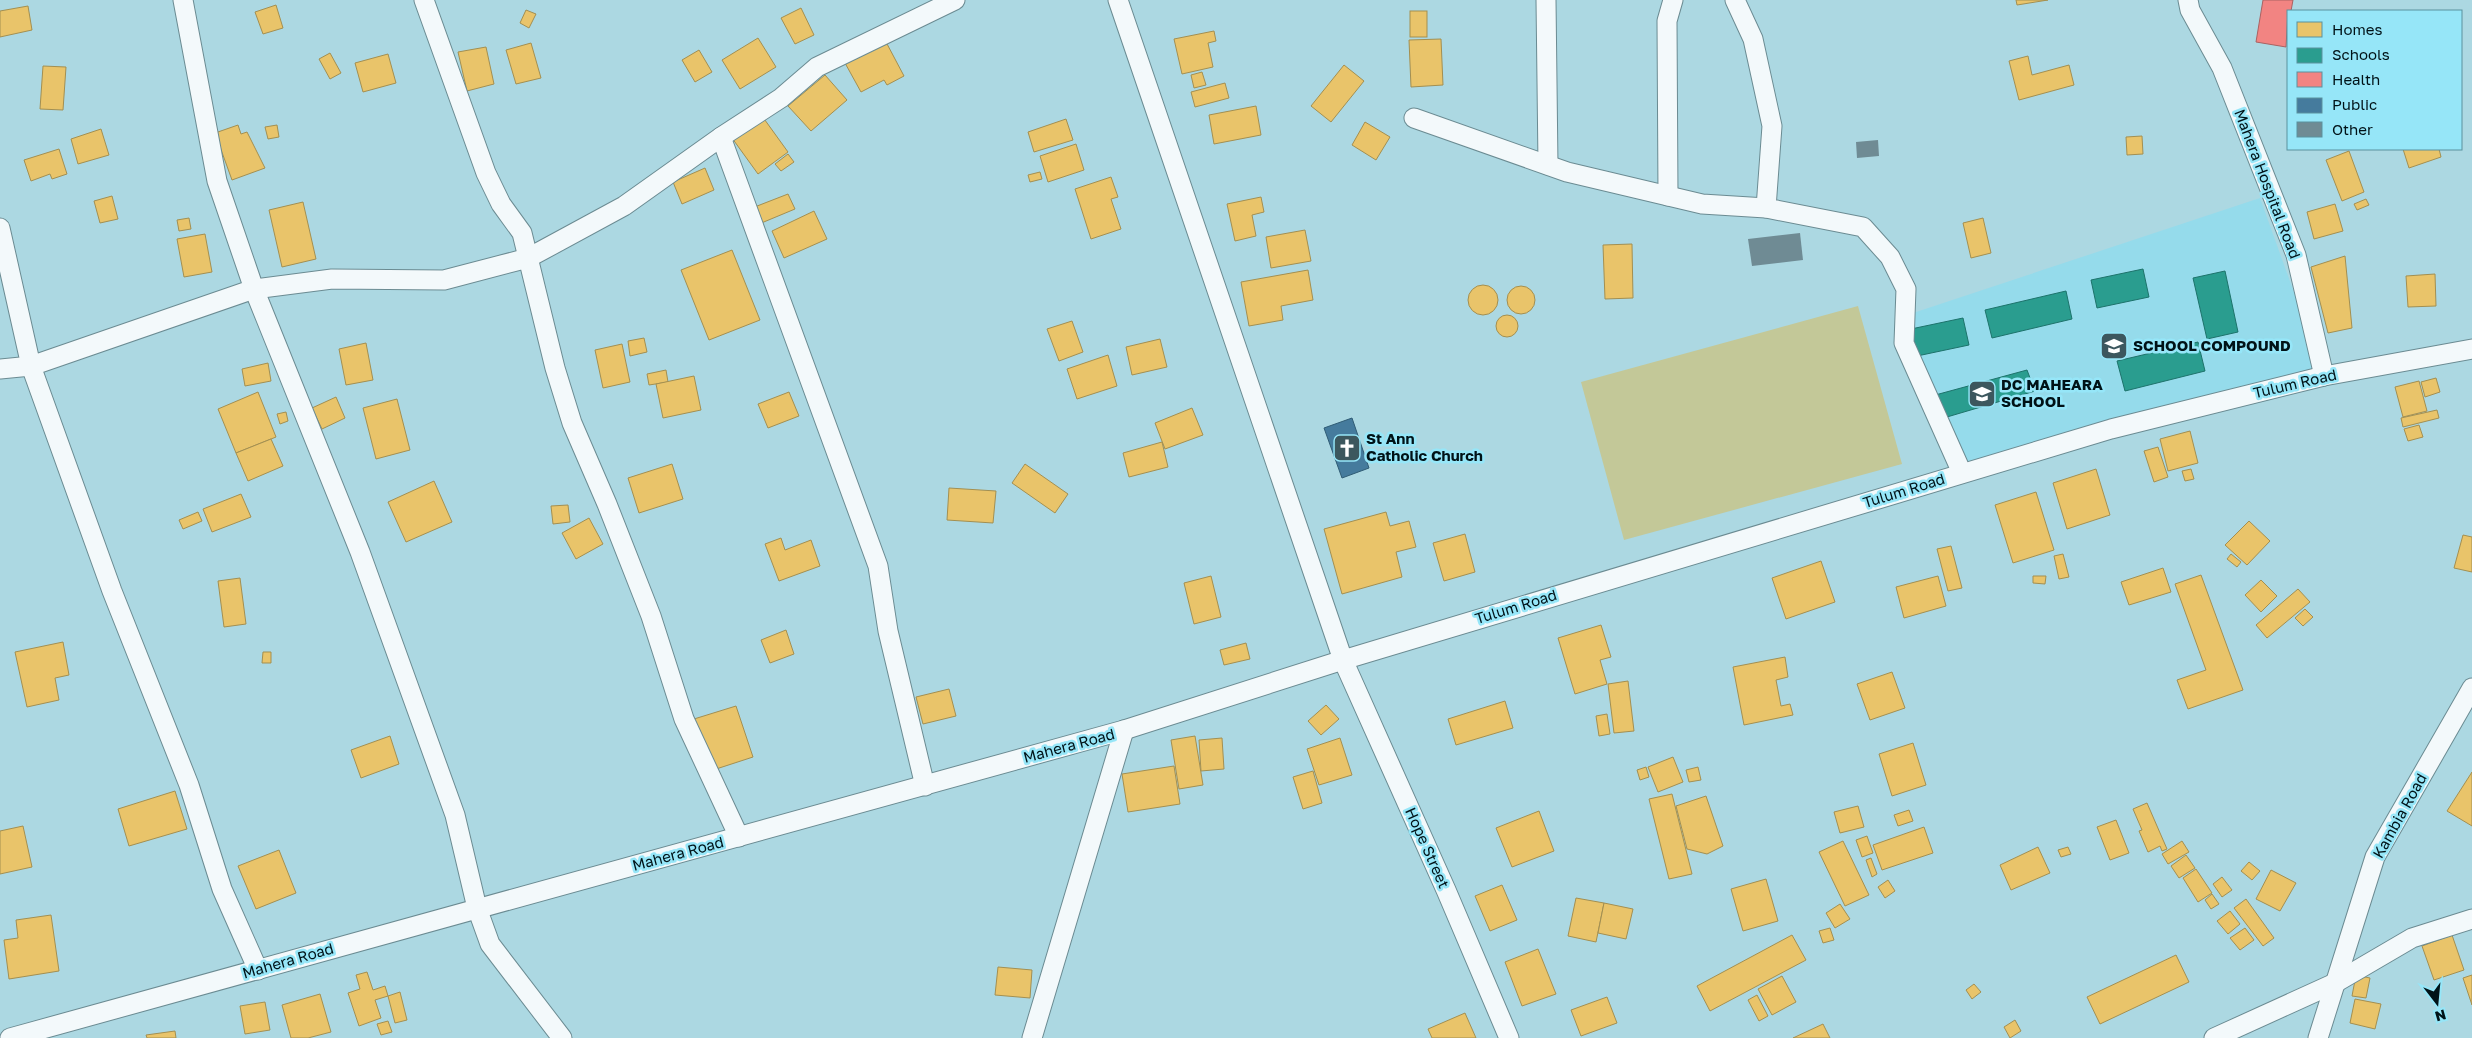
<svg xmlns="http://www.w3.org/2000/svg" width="2472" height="1038" viewBox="0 0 2472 1038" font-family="'Golos Text',sans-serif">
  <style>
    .built { fill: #95dbeb }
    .green { fill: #c3c898 }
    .homes { fill: #e9c46a; stroke: #a38f51 }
    .schools { fill: #2a9d8f; stroke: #1d736b }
    .health { fill: #f28482; stroke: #a96262 }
    .public { fill: #457b9d; stroke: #305c75 }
    .building { fill: #6f8b94 }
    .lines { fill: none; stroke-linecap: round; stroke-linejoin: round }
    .street-casing { stroke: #6b8b92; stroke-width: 21 }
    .street { stroke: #f3f9fb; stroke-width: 19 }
    .labels { text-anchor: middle; stroke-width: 5; stroke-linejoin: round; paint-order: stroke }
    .street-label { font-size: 15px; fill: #001217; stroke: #96e6f8 }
    .poi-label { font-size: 15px; font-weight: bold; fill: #001217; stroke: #96e6f8; text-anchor: start }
  </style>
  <rect width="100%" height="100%" fill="#acd8e2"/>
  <!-- built -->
  <polygon class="built" points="2260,198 2324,376 1960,469 1904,316"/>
  <!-- green -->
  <polygon class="green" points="1858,306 1902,464 1624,540 1581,382"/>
  <!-- homes -->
  <g class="homes">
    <polygon points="2016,0 2048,0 2017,5"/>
    <polygon points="276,5 283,28 263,34 255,12"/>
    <polygon points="28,6 32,30 0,37 0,11"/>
    <polygon points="801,8 814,35 795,44 781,18"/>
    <polygon points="526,10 536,14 529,28 520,23"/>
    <rect x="1410" y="11" width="17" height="26"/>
    <polygon points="1214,31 1216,41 1208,43 1213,67 1182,74 1174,39"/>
    <polygon points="758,38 776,67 740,89 722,60"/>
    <polygon points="1441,39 1443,85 1411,87 1409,40"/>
    <polygon points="886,42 904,76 887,85 884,80 861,92 845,63"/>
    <polygon points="531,43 541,78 516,84 506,50"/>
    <polygon points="486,47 494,84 467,91 458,52"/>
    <polygon points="699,50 712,72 695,82 682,60"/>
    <polygon points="330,53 341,73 330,79 319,59"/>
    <polygon points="388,54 396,83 363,92 355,63"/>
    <polygon points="2028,56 2032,75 2069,65 2074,85 2019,100 2009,61"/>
    <polygon points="1344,65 1364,81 1331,122 1311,106"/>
    <polygon points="43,66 66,67 63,110 40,109"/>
    <polygon points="1202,72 1206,85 1194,88 1191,75"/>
    <polygon points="825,75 847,100 811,131 788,106"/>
    <polygon points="1225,83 1229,98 1195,107 1191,92"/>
    <polygon points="1256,106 1261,135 1214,144 1209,115"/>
    <polygon points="762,116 788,152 758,174 732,138"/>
    <polygon points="1066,119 1073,140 1034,152 1028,132"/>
    <polygon points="1365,122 1390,137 1376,160 1352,145"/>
    <polygon points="238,125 241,134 247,132 265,168 232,180 215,133"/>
    <polygon points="277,125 279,137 268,139 265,127"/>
    <polygon points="101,129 109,155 78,164 71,139"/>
    <polygon points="2142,136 2143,154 2127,155 2126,137"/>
    <polygon points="1076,144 1084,170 1048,182 1040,156"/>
    <polygon points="59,149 67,174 52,179 50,174 31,181 24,160"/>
    <polygon points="2403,149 2439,149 2441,157 2409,168"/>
    <polygon points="2349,151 2364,192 2342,201 2326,160"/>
    <polygon points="788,154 794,162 781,171 775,164"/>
    <polygon points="705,168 714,190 682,204 673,182"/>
    <polygon points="1040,172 1042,179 1030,182 1028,175"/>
    <polygon points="1111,177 1118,197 1111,199 1121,229 1091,239 1075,189"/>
    <polygon points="788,194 795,209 759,224 752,208"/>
    <polygon points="112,196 118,219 100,223 94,201"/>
    <polygon points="1261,197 1264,212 1252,215 1256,236 1235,241 1227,204"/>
    <polygon points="2366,199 2369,205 2357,210 2354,204"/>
    <polygon points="303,202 316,259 282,267 269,210"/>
    <polygon points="2335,204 2343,231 2314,239 2307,212"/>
    <polygon points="814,211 827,239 784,258 772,231"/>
    <polygon points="189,218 191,229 179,231 177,220"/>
    <polygon points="1983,218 1991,253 1971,258 1963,223"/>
    <polygon points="1305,230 1311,261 1271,268 1266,237"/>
    <polygon points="205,234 212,272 184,277 177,239"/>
    <polygon points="1632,244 1633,298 1605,299 1603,245"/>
    <polygon points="732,250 760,320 709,340 681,270"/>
    <polygon points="2345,256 2352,328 2328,333 2311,267"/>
    <polygon points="1308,270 1313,300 1281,306 1283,320 1249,326 1241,282"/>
    <polygon points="2435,274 2436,306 2408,307 2406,276"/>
    <circle cx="1483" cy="300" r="15"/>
    <circle cx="1521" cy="300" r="14"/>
    <circle cx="1507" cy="326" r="11"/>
    <polygon points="1072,321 1083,352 1059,361 1047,329"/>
    <polygon points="644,338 647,352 630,356 628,341"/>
    <polygon points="1160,339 1167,367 1132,375 1126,347"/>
    <polygon points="366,343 373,380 346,385 339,349"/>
    <polygon points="622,344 630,382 603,388 595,350"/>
    <polygon points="1108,355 1117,386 1077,399 1067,369"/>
    <polygon points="268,363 271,381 245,386 242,369"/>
    <polygon points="666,370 668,382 649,385 647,374"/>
    <polygon points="694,376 701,410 663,418 656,384"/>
    <polygon points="2436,378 2440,392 2425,397 2421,382"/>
    <polygon points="2419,381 2427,411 2403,417 2395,387"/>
    <polygon points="258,392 276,437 236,453 218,409"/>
    <polygon points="789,392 799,416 768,428 758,404"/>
    <polygon points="336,397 345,418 322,429 312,408"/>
    <polygon points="397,399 410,450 376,459 363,408"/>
    <polygon points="1192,408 1203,435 1165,449 1155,423"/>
    <polygon points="2437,410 2439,418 2403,427 2401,418"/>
    <polygon points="286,412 288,421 280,424 277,414"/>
    <polygon points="2419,425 2423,437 2408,441 2404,429"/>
    <polygon points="2190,431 2198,463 2168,471 2160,439"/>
    <polygon points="271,439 283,466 248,481 236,453"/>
    <polygon points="1162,442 1168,467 1129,477 1123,453"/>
    <polygon points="2158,447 2168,477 2154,482 2144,451"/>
    <polygon points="672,464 683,499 639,513 628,478"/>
    <polygon points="1025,464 1068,494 1055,513 1012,483"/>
    <polygon points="2096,469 2110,515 2067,529 2053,483"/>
    <polygon points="2191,469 2194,479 2185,481 2182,471"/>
    <polygon points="434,481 452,522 406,542 388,502"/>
    <polygon points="949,488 996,491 993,523 947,520"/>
    <polygon points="2036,492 2054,550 2013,563 1995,505"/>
    <polygon points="241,494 251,517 212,532 203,509"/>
    <polygon points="568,505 570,522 553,524 551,506"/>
    <polygon points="198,512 202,521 183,529 179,520"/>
    <polygon points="1386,512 1390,526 1409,521 1416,547 1396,552 1402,577 1342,594 1324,529"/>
    <polygon points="589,518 603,544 576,559 562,533"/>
    <polygon points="2249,521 2270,541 2247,565 2225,545"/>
    <polygon points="1465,534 1475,572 1444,581 1433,543"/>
    <polygon points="2463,535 2472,537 2472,572 2454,568"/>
    <polygon points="781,538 785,550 811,540 820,566 779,581 765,544"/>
    <polygon points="1951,546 1962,588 1948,591 1937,549"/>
    <polygon points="2063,554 2069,577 2059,579 2054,556"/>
    <polygon points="2231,554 2241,562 2237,567 2227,559"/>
    <polygon points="1821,561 1835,602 1786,619 1772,578"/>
    <polygon points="2163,568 2171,592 2129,605 2121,582"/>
    <polygon points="2201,575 2243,690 2188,709 2177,680 2206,670 2175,584"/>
    <polygon points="1211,576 1221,617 1194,624 1184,583"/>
    <polygon points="1938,576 1946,606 1904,618 1896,587"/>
    <polygon points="2033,576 2046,576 2045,584 2033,583"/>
    <polygon points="240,578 246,624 224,627 218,581"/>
    <polygon points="2261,580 2277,596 2261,612 2245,595"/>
    <polygon points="2298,589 2310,602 2267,638 2256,625"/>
    <polygon points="2305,609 2313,617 2303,626 2295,618"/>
    <polygon points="1601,625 1611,657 1600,660 1607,684 1575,694 1558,638"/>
    <polygon points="786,630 794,654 770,663 761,640"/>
    <polygon points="63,642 69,675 55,678 59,700 27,707 15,652"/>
    <polygon points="1246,643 1250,659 1224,665 1220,650"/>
    <polygon points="263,652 271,652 271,663 262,663"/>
    <polygon points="1785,657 1788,677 1776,680 1781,706 1790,704 1793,715 1744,725 1733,667"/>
    <polygon points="1892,672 1905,708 1870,720 1857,684"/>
    <polygon points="1628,681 1634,731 1614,733 1608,684"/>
    <polygon points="949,689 956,716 923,724 916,697"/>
    <polygon points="1505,701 1513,728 1456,745 1448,719"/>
    <polygon points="1326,705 1339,719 1321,735 1308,721"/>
    <polygon points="736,706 753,757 710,771 694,719"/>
    <polygon points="1607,714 1610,734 1599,736 1596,716"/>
    <polygon points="390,736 399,764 361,778 351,750"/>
    <polygon points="1195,736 1203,785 1179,789 1171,740"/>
    <polygon points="1222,738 1224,769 1201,771 1199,740"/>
    <polygon points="1340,738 1352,775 1319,785 1307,749"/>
    <polygon points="1913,743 1926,785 1892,796 1879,754"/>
    <polygon points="1673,757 1683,782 1658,792 1648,767"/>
    <polygon points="1174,766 1180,804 1128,812 1122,774"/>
    <polygon points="1646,767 1649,777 1640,780 1637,770"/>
    <polygon points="1698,767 1701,780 1689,782 1686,770"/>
    <polygon points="1313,771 1322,803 1303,809 1293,777"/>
    <polygon points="2472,772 2472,826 2447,811"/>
    <polygon points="175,791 187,829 129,846 118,809"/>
    <polygon points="1672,794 1692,874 1669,879 1649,799"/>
    <polygon points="1706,796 1723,846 1707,854 1687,849 1676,806"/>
    <polygon points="2147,803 2167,849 2162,851 2160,846 2148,852 2139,831 2142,830 2133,809"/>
    <polygon points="1858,806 1864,827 1840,833 1834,812"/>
    <polygon points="1909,810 1913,821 1898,826 1894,815"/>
    <polygon points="1539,811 1554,851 1512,867 1496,828"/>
    <polygon points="2116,820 2129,853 2110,860 2097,827"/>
    <polygon points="23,826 32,867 0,874 0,831"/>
    <polygon points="1924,827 1933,853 1882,870 1873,845"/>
    <polygon points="1867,836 1873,853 1862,857 1856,840"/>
    <polygon points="1843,841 1869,895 1845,906 1819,852"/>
    <polygon points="2182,841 2189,852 2168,864 2162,854"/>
    <polygon points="2038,847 2050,873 2011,890 2000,865"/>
    <polygon points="2068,847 2071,854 2061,857 2058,850"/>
    <polygon points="279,850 296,893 256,909 238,866"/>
    <polygon points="2186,855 2195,868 2179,878 2171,866"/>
    <polygon points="1871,858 1877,874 1872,877 1866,860"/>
    <polygon points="2249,862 2260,871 2252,880 2241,871"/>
    <polygon points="2196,869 2212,893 2198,902 2183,878"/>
    <polygon points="2271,870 2296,883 2280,911 2256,899"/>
    <polygon points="2222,877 2232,890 2222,897 2213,884"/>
    <polygon points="1766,879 1778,921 1743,931 1731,889"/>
    <polygon points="1888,880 1895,891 1885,898 1878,887"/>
    <polygon points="1502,885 1517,920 1490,931 1475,896"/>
    <polygon points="2212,894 2219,904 2211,909 2205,900"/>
    <polygon points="1576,898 1604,903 1596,942 1568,936"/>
    <polygon points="2246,899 2274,938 2263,946 2234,908"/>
    <polygon points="1604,903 1633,909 1626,939 1598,933"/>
    <polygon points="1840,904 1850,919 1835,928 1826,913"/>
    <polygon points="2230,911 2240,924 2228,934 2217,921"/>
    <polygon points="51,915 59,971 9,979 4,940 18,938 16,920"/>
    <polygon points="1830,928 1834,940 1823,943 1819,931"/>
    <polygon points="2245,928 2254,940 2240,950 2230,938"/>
    <polygon points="1792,935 1806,960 1710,1011 1697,986"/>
    <polygon points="2452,935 2464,970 2434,980 2422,946"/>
    <polygon points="1538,949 1556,994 1522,1006 1505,962"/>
    <polygon points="2176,955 2189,982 2100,1024 2087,997"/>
    <polygon points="998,967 1032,970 1030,998 995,995"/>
    <polygon points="367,972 373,990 385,986 388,996 375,1000 381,1018 359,1026 348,993 360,989 356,975"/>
    <polygon points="2356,975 2370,978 2366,998 2352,996"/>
    <polygon points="2472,975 2472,1005 2463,978"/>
    <polygon points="1782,976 1796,1002 1772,1015 1758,989"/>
    <polygon points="1974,984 1981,992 1972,999 1966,990"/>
    <polygon points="400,992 407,1020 395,1023 388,996"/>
    <polygon points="320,994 331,1032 308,1038 291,1038 282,1005"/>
    <polygon points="1757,995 1768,1016 1759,1021 1748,1000"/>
    <polygon points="1607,997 1617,1023 1581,1036 1571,1010"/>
    <polygon points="2355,999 2381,1004 2375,1029 2350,1023"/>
    <polygon points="265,1002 270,1030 245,1034 240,1006"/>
    <polygon points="1465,1013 1476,1038 1432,1038 1428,1029"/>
    <polygon points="2015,1020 2021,1031 2010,1038 2004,1027"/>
    <polygon points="388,1021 392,1032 381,1035 377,1024"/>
    <polygon points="1823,1024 1830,1038 1793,1038"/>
    <polygon points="175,1031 176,1038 147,1038 146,1035"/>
  </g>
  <!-- schools -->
  <g class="schools">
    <polygon points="2143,269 2149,297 2097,308 2091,280"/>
    <polygon points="2225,271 2238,332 2207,339 2193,278"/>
    <polygon points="2066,291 2072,319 1992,338 1985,310"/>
    <polygon points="1963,318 1969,345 1917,356 1911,329"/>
    <polygon points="2198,342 2205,371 2125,391 2117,361"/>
    <polygon points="2027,370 2035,391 1930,422 1928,397"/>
  </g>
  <!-- health -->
  <polygon class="health" points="2263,0 2293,0 2291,11 2288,11 2286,47 2256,42"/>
  <!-- public -->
  <polygon class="public" points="1352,418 1369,468 1342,478 1324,428"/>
  <!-- building -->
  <g class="building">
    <polygon points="1878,140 1879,156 1857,158 1856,142"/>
    <polygon points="1800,233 1803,260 1752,266 1748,239"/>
  </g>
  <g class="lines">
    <!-- street casing -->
    <g class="street-casing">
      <g id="street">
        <polyline points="183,0 217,181 254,289 360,552 455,815 477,908 490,944 562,1038"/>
        <polyline points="424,0 486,173 501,204 522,233 555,368 572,423 607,504 651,616 684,719 739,837"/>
        <polyline points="1118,0 1343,660 1446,890 1509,1038"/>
        <polyline points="1546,0 1548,165"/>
        <polyline points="1735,0 1753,39 1772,126 1766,208 1863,227 1890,257 1906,289 1904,343 1962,473"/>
        <polyline points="2188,0 2190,10 2222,68 2296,255 2324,376"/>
        <polyline points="1414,118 1567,172 1702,204 1766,208"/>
        <polyline points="721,137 878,566 888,631 925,786"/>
        <polyline points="1668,196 1667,21 1673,0"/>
        <polyline points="0,228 31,366 112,591 189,785 222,889 258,970"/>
        <polyline points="0,369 31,366 254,289 332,279 444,280 528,258 624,206 721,137 781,98 817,67 955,0"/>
        <polyline points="10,1038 1124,730 1343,660 2111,429 2324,376 2472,349"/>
        <polyline points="1032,1038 1124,730"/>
        <polyline points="2214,1038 2335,983 2412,938 2472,919"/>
        <polyline points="2318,1038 2375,857 2472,688"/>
      </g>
    </g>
    <!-- street -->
    <use href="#street" class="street"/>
  </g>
  <!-- icons -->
  <defs>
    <g id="school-square" transform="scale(1.4375)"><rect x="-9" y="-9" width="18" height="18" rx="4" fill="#3c575e" stroke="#96e6f8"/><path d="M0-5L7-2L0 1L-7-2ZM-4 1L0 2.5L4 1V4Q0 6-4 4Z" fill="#fff"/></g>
    <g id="church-square" transform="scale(1.4375)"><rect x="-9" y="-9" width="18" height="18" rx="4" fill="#3c575e" stroke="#96e6f8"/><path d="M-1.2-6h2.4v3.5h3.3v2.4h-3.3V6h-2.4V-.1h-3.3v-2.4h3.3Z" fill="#fff"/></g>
  </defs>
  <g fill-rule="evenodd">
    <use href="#school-square" x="2114" y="346"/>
    <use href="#school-square" x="1982" y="394"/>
    <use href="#church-square" x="1347" y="448"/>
  </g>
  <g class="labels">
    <!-- street labels -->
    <g class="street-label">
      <text transform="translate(2267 184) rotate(69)" y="5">Mahera Hospital Road</text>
      <text transform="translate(2295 384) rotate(-13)" y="5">Tulum Road</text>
      <text transform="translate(1904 491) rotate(-17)" y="5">Tulum Road</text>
      <text transform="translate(1516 607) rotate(-17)" y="5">Tulum Road</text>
      <text transform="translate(1069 746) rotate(-15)" y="5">Mahera Road</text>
      <text transform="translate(2400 816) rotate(-61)" y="5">Kambia Road</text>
      <text transform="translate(1427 848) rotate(66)" y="5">Hope Street</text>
      <text transform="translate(678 854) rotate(-15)" y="5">Mahera Road</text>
      <text transform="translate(288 961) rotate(-16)" y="5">Mahera Road</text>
    </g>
    <!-- poi labels -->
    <g class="poi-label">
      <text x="2133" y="351">SCHOOL COMPOUND</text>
      <text x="2001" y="390">DC MAHEARA<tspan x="2001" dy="17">SCHOOL</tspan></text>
      <text x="1366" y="444">St Ann<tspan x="1366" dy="17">Catholic Church</tspan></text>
    </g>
  </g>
  <!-- legend -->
  <rect x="2287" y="10" width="175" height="140" fill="#96e6f8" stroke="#5a919e"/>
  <rect x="2297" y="22" width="25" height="15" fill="#e9c46a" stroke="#5a919e"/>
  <text x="2332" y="35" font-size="15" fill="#001217">Homes</text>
  <rect x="2297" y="48" width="25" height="15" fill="#2a9d8f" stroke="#5a919e"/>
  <text x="2332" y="60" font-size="15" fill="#001217">Schools</text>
  <rect x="2297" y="72" width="25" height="15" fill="#f28482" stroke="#5a919e"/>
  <text x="2332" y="85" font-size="15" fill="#001217">Health</text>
  <rect x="2297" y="98" width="25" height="15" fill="#457b9d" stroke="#5a919e"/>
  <text x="2332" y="110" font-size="15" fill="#001217">Public</text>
  <rect x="2297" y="122" width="25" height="15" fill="#6f8b94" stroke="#5a919e"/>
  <text x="2332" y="135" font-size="15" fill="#001217">Other</text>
  <!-- north arrow -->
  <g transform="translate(2437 1003) rotate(164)" stroke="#96e6f8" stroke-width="4" paint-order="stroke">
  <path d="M0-4L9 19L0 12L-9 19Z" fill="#001217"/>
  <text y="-8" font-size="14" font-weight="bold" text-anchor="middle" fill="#001217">N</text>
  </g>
</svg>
